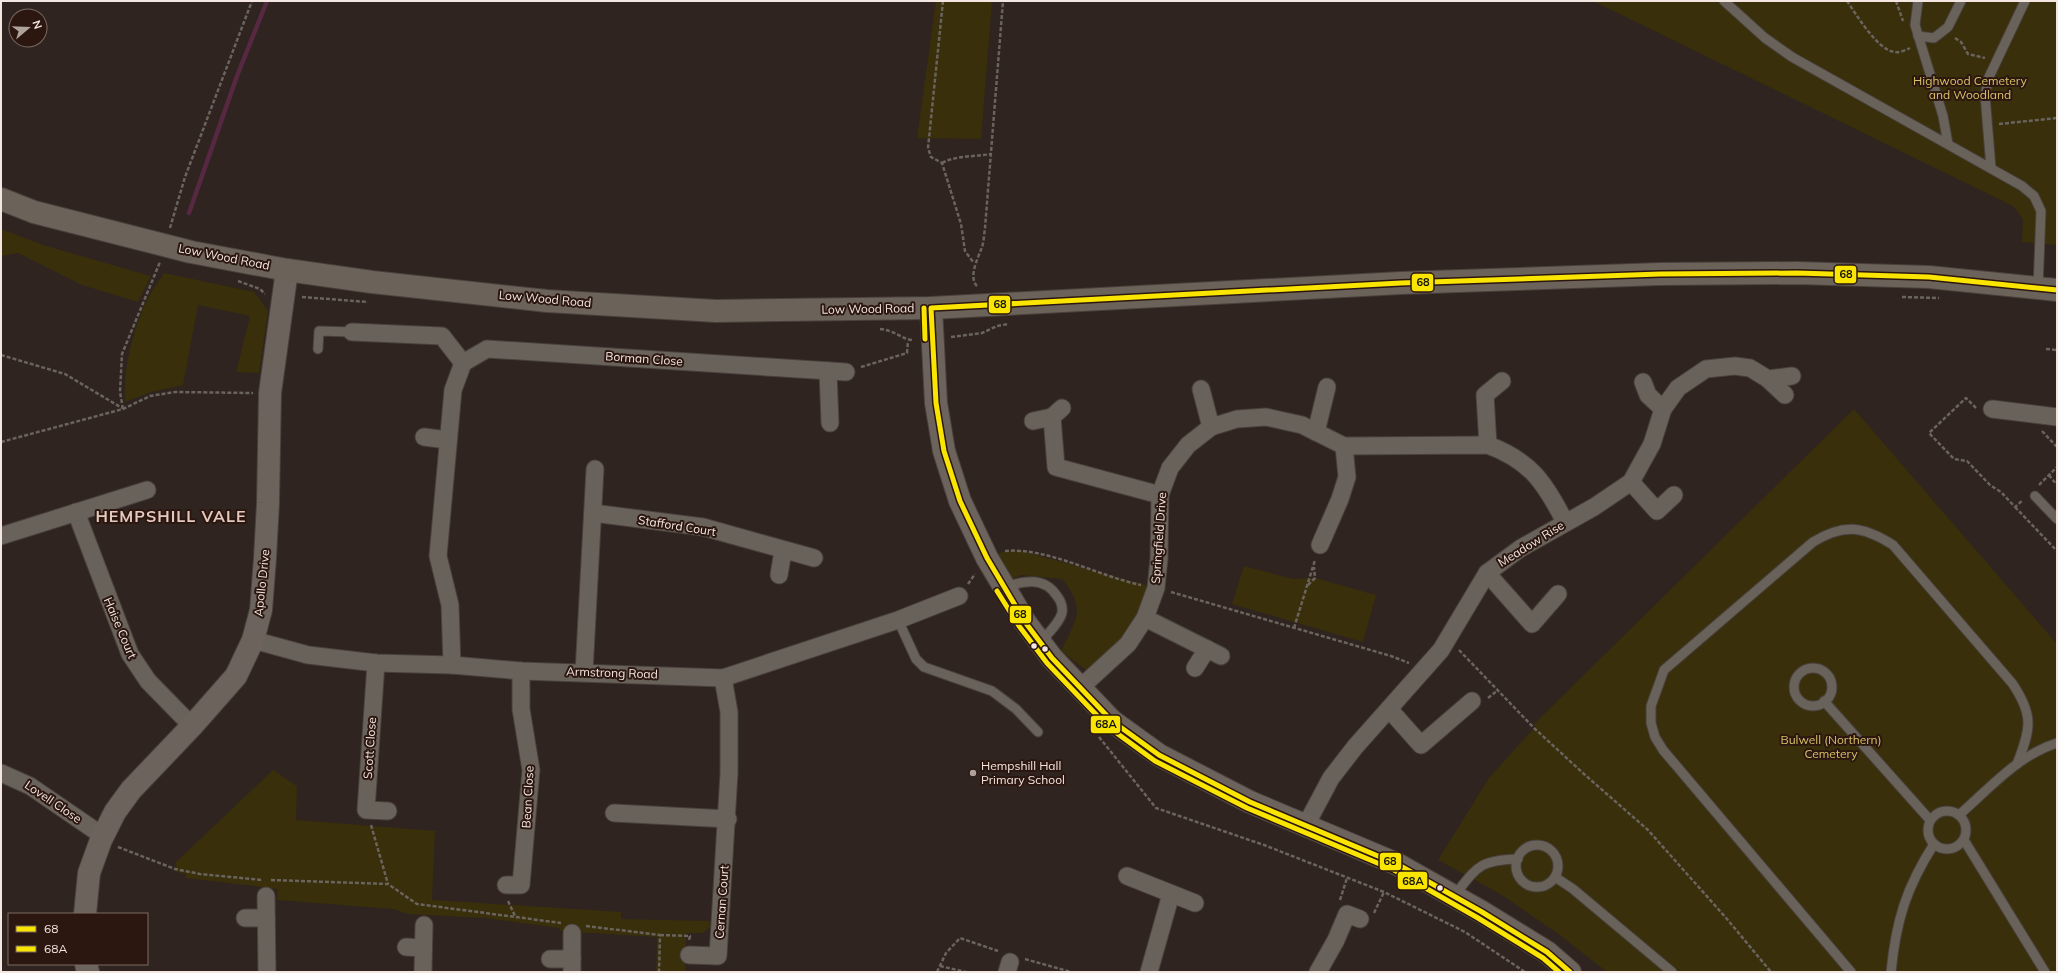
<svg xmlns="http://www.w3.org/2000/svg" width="2058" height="973" viewBox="0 0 2058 973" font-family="Mulish,sans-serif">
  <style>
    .green { fill: #392f0b }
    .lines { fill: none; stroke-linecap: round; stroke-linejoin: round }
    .stream { stroke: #562842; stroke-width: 4.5 }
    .lane-casing { stroke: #49403c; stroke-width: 11 }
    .street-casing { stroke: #49403c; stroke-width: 19 }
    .secondary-casing { stroke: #49403c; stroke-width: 24 }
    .primary-casing { stroke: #49403c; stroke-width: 24 }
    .path { stroke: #6a635e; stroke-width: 2.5; stroke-dasharray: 4 2; stroke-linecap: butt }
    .lane { stroke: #69625b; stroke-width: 9 }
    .street { stroke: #69625b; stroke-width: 17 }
    .secondary { stroke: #6c645c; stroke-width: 22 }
    .primary { stroke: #6b625a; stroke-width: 22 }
    .bus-1-casing { stroke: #2b1710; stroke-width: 8 }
    .bus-2-casing { stroke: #2b1710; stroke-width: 8 }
    .bus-1 { stroke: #fae500; stroke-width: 5 }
    .bus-2 { stroke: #fae500; stroke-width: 5 }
    .bus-dot { fill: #f4e6e0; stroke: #2b1710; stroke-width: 1.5 }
    .poi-dot { fill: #afa29c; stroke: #2b1710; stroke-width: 1.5 }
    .labels { text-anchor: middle; stroke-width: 4; stroke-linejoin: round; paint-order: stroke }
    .park-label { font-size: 12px; fill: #d8c066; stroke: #2b1710 }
    .street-label { font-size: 12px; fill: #f4e6e0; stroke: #2b1710 }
    .poi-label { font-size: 12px; fill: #f4e6e0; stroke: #2b1710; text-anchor: start }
    .district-label { font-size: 16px; font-weight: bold; letter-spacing: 1px; fill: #e5c9bf; stroke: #2b1710 }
    .line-badge { stroke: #2b1710; stroke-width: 1.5 }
    .pale-badge-label { font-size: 11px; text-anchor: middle; font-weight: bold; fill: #111 }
  </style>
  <rect width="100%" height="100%" fill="#2f241f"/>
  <!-- green -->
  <g class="green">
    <polygon points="936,1 992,1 981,139 917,138"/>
    <polygon points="1593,1 2057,1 2057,245 2022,242 2023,219 2013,206"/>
    <polygon points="1,229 43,245 151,276 138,302 82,285 18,253 1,256"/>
    <path d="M 164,273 L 254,292 L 268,311 L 259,373 L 236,372 L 250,316 L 198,305 L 183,385 L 151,392 L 125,402 C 123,371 131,340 142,311 C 147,298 156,285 164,273 Z"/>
    <polygon points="1854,409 2057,644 2057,972 1607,972 1561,936 1502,895 1438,860 1489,778 1536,726 1533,725"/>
    <path d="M 1019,550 L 1156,588 L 1145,618 L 1090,673 L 1061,651 C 1076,620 1087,608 1062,579 L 1021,575 L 1005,582 L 987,558 L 1005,551 Z"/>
    <polygon points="1244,566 1293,579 1315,578 1376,595 1363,642 1232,604"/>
    <polygon points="273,770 297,786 296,820 435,831 432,900 621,912 621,919 709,921 710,927 703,933 686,933 685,972 656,972 657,937 561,931 559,928 485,918 409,914 393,909 277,900 278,889 186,878 186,874 174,871 176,862"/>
  </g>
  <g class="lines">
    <!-- stream -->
    <polyline class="stream" points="189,213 237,76 267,1"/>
    <!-- lane casing -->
    <g class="lane-casing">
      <g id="lane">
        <polyline points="1724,1 1765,38 1792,57 2022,186 2034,196 2041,211 2038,288"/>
        <polyline points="1918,1 1915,25 1943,116 1948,144"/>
        <polyline points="1918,36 1934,38 1948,27 1961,1"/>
        <polyline points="1991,168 1985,95 1989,77 2025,1"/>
        <polyline points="318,349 319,331 352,332"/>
        <polyline points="2035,496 2057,519"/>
        <path d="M 1004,587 C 1024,581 1044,576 1057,596 C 1061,601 1063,606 1062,613 C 1059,624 1047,634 1040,643"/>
        <polyline points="898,620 916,659 924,667 992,691 1016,709 1038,732"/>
        <circle cx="1813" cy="687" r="19"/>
        <polyline points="1824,701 1930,820"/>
        <circle cx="1947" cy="830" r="19"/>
        <path d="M 1959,815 C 1989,789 2018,755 2057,743"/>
        <polyline points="1964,840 2045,972"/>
        <circle cx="1537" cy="866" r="21"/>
        <polyline points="1555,877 1573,889 1672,972"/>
        <path d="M 1454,896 C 1477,867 1479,860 1518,859"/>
        <path d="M 1851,972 L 1663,750 L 1655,737 L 1651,723 L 1651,706 L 1664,670 L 1813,542 C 1844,523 1863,526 1893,545 L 2012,683 C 2034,715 2031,729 2017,764"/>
        <path d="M 1891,972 C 1896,921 1906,888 1934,844"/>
      </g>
    </g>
    <!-- street casing -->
    <g class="street-casing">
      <g id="street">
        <polyline points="352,332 442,336 463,363"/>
        <polyline points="828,371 830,423"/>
        <polyline points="1768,379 1792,376"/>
        <polyline points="1643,382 1648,395 1663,409"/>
        <polyline points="1201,389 1211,427"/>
        <polyline points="1992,409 2057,417"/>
        <polyline points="1052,417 1056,467 1160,495"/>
        <polyline points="1033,421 1052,417 1062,408"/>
        <polyline points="1316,432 1327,387"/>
        <polyline points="424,437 448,440"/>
        <polyline points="1488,445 1485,395 1502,381"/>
        <polyline points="1631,482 1657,511 1674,495"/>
        <polyline points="76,512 130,654 148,681 192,726"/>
        <polyline points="593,513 703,527 814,558"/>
        <polyline points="1,536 147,490"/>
        <polyline points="1320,545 1340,499 1347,477 1344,446"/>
        <polyline points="1487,573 1532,624 1558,594"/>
        <polyline points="779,575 783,551"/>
        <polyline points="1145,618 1221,656"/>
        <polyline points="253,640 308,655 376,663 452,665 521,671 723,678 898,620 959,596"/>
        <polyline points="376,663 366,810 388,811"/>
        <polyline points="452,665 450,605 438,556 453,390 463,363 487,349 846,372"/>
        <polyline points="1195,668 1207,649"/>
        <polyline points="584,672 595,469"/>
        <path d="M 1080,688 L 1128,644 L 1145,618 L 1156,588 L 1159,559 L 1160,495 L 1170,468 L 1188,445 L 1211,427 L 1237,419 L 1266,417 L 1302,425 L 1344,446 L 1488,445 C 1531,461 1545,483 1565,522"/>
        <polyline points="1389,709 1421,745 1472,701"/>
        <polyline points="1,773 30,786 103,836"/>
        <polyline points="614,813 728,819"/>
        <polyline points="1306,825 1331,778 1355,747 1441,650 1487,573 1521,548 1594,507 1631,482 1652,444 1663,409 1678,388 1706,369 1735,366 1750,368 1768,379 1785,395"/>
        <polyline points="1127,876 1195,903"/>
        <polyline points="506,885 521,885 531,770 521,709 521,671"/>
        <polyline points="266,896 267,972"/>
        <polyline points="245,918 266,918"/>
        <polyline points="406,947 423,948"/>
        <polyline points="689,955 718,956 729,773 729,712 723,678"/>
        <polyline points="550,959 572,959"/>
        <polyline points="423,972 424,925"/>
        <polyline points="572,972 572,933"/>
        <polyline points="1007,972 1010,962"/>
        <polyline points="1149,972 1171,894"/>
        <polyline points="1318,972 1336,940 1347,914 1360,919"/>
      </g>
    </g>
    <!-- secondary casing -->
    <g class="secondary-casing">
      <g id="secondary">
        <polyline points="931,308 936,403 944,451 960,501 987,558 1025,622 1052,658 1112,721 1159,755 1250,802 1397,864 1482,912 1547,952 1570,972"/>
        <polyline points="85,914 89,873 101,840 115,812 131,790 192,726 236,676 253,640 261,610 265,558 268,503 270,393 287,270"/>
        <polyline points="86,964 88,972"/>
      </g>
    </g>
    <!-- primary casing -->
    <g class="primary-casing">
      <polyline id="primary" points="1,199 34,212 191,252 287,270 372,282 547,301 716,311 931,308 1401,283 1660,274 1797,273 1929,277 2057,290"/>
    </g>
    <!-- path -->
    <g class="path">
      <polyline points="943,1 928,148 931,157 942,163 961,224 965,251 974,263"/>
      <path d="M 1847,1 C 1856,14 1878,51 1895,52 C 1899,53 1906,50 1910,48"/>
      <polyline points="1896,1 1903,21"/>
      <polyline points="1955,38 1961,42 1968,54 1985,58"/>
      <polyline points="1999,124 2057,118"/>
      <path d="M 942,163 C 957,155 974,157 991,154"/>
      <polyline points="170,228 185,177 252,1"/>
      <polyline points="238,281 260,289 265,294"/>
      <path d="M 977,286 C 968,277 978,258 982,247 C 984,241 984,234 985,228 L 1003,1"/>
      <polyline points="302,297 368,302"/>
      <polyline points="1902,297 1939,298"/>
      <path d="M 880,329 C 895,330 904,341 914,340"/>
      <polyline points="951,337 982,333 997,326 1008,324"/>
      <polyline points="2046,349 2057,350"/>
      <polyline points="1,355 65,374 122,408"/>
      <polyline points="861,367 907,353 908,341"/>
      <polyline points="1976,408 1966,398 1929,433 1954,459 1967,461 1990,485 2001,492 2015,507 2023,500"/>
      <polyline points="123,409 120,392 122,354 160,262"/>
      <polyline points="2042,431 2057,447"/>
      <polyline points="1,442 123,409 150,396 175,392 253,393"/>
      <polyline points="2049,475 2057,485"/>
      <polyline points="2039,485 2057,467"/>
      <polyline points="2015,507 2057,551"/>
      <path d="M 1005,551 C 1047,547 1098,576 1141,585"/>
      <polyline points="968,584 975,574"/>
      <polyline points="1308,585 1315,578 1314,567"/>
      <polyline points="1171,592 1391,656 1409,663"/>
      <polyline points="1294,628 1315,560"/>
      <polyline points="1459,650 1534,728 1584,774 1648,830 1727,919 1771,972"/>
      <polyline points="1488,698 1498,690"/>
      <polyline points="1099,737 1156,808 1264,845 1384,892 1465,932 1525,972"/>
      <polyline points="371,825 388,884"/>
      <polyline points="118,847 175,869 200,874 262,880"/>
      <polyline points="271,880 388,884 417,904 561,923"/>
      <polyline points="1340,900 1347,878"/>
      <polyline points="508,901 515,916"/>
      <polyline points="1374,913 1384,892"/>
      <polyline points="586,926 660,935 659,972"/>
      <polyline points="660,935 690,936 689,940"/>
      <polyline points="1025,959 1071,972"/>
      <polyline points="940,966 966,972"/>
      <polyline points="937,972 946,953 960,938 998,951"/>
    </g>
    <!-- lane -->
    <use href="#lane" class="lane"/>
    <!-- street -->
    <use href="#street" class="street"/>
    <!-- secondary -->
    <use href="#secondary" class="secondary"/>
    <!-- primary -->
    <use href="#primary" class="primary"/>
    <!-- bus-1 casing -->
    <g class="bus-1-casing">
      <polyline id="bus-1" points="1570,972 1547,952 1482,912 1397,864 1250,802 1159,755 1112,721 1052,658 1025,622 987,558 960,501 944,451 936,403 931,308 1401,283 1660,274 1797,273 1929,277 2057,290"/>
    </g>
    <!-- bus-2 casing -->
    <g class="bus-2-casing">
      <g id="bus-2">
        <polyline points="924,308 925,339"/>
        <polyline points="997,591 1019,626 1047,663 1107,726 1155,761 1247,808 1394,870 1478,918 1543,958 1559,972"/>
      </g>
    </g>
    <!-- bus-1 -->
    <use href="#bus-1" class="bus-1"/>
    <!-- bus-2 -->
    <use href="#bus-2" class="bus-2"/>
  </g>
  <!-- markers -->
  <g class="bus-dot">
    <circle cx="1034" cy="646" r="3.5"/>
    <circle cx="1045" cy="649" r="3.5"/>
    <circle cx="1440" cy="888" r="3.5"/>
  </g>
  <circle class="poi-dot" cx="973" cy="773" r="4"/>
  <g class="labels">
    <!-- park labels -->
    <g class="park-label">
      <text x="1970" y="85">Highwood Cemetery<tspan x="1970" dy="14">and Woodland</tspan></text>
      <text x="1831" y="744">Bulwell (Northern)<tspan x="1831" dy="14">Cemetery</tspan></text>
    </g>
    <!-- street labels -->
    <g class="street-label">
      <text transform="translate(224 257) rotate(11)" y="4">Low Wood Road</text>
      <text transform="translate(545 299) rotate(5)" y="4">Low Wood Road</text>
      <text transform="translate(868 309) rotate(-1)" y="4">Low Wood Road</text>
      <text transform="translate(644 359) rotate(4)" y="4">Borman Close</text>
      <text transform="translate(677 526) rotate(9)" y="4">Stafford Court</text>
      <text transform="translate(1159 538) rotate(-86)" y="4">Springfield Drive</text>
      <text transform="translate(1531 544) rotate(-32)" y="4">Meadow Rise</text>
      <text transform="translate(262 583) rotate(-84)" y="4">Apollo Drive</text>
      <text transform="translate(120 628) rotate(67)" y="4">Haise Court</text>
      <text transform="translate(612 673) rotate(2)" y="4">Armstrong Road</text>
      <text transform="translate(370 748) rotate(-86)" y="4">Scott Close</text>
      <text transform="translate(528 797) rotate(-87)" y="4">Bean Close</text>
      <text transform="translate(53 802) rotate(34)" y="4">Lovell Close</text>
      <text transform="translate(722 902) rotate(-86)" y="4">Cernan Court</text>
    </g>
    <!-- poi labels -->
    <g class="poi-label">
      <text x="981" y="770">Hempshill Hall<tspan x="981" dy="14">Primary School</tspan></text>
    </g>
    <!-- district labels -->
    <g class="district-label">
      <text x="171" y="522">HEMPSHILL VALE</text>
    </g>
  </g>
  <g class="line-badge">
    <rect x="1834" y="265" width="23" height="19" rx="4" fill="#fae500"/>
    <rect x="1411" y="273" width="23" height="19" rx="4" fill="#fae500"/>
    <rect x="988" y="295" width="23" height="19" rx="4" fill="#fae500"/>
    <rect x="1009" y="605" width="23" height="19" rx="4" fill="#fae500"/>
    <rect x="1090" y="715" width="31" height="19" rx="4" fill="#fae500"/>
    <rect x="1379" y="852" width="23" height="19" rx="4" fill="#fae500"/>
    <rect x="1397" y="871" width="31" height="19" rx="4" fill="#fae500"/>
  </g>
  <g class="pale-badge-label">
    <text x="1846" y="278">68</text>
    <text x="1423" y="286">68</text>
    <text x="1000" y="308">68</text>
    <text x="1020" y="618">68</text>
    <text x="1106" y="728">68A</text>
    <text x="1390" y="865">68</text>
    <text x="1413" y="885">68A</text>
  </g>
  <!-- border -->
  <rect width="2058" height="973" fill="none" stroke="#f4e6e0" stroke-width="4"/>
  <!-- legend -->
  <rect x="8" y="913" width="140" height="52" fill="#2b1710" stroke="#7b6a63"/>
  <rect x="16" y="926" width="20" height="6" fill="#fae500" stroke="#7b6a63"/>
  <text x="44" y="933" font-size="12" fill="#f4e6e0">68</text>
  <rect x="16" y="946" width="20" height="6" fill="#fae500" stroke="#7b6a63"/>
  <text x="44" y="953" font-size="12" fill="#f4e6e0">68A</text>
  <!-- north arrow -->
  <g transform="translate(28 28) rotate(71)"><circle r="19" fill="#2b1710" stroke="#7b6a63"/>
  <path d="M0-3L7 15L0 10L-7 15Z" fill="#afa29c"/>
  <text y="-6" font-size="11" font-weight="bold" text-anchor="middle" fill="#f4e6e0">N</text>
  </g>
</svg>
